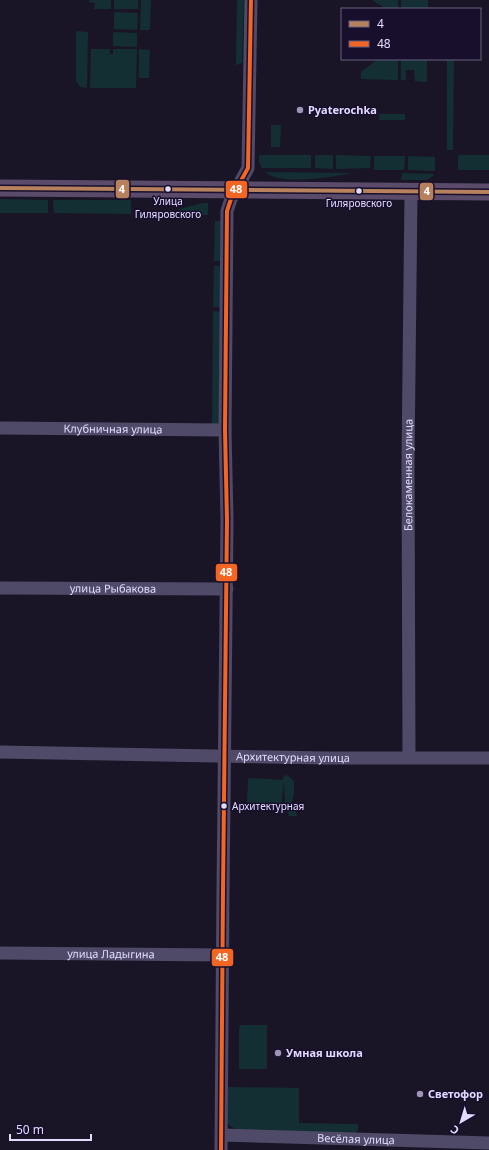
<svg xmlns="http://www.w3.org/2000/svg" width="489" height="1150" viewBox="0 0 489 1150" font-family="'Noto Sans',sans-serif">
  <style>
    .green { fill: #132f34 }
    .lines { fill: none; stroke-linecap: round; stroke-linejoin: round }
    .minor { stroke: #4f4a67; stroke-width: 13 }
    .major { stroke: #5a4b6b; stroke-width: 17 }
    .bus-1-casing { stroke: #170f2c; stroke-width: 7 }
    .bus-2-casing { stroke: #170f2c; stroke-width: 7 }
    .bus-1 { stroke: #b6815c; stroke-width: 4 }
    .bus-2 { stroke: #f26522; stroke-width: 4 }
    .poi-dot { fill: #9d95b3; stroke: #170f2c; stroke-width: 1.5 }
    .bus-dot { fill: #e3daff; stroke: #170f2c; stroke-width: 1.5 }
    .labels { text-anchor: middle; stroke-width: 3; stroke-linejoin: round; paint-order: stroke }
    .bus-label { font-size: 10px; fill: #e3daff; stroke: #170f2c }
    .poi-label { font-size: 11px; font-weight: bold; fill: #e3daff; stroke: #170f2c; text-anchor: start }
    .street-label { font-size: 11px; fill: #e3daff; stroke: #170f2c }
    .line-badge { stroke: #170f2c; stroke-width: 1.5 }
    .badge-label { font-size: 11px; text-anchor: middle; font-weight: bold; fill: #fff }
  </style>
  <rect width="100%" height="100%" fill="#1a1526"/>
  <!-- green -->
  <g class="green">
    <polygon points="89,0 111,0 111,9 94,9 95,3 89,2"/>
    <rect x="114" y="0" width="24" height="9"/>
    <polygon points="141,0 151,0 150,30 140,30"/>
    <polygon points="237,0 244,0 242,63 236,65"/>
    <polygon points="372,0 398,0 398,9 386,9"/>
    <rect x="401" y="0" width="27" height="9"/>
    <polygon points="114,12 138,13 137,30 114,29"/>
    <polygon points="76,31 88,32 87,88 80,87 76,81"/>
    <polygon points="113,32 137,33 137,47 113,46"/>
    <polygon points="91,49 110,49 110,54 113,54 113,49 137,49 136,88 90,88"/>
    <polygon points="139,49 150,50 149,78 139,78"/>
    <polygon points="378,59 398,59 398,80 361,79 361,72"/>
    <polygon points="401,59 427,59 427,82 415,81 414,70 406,70 406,80 401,80"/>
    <polygon points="447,59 454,59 453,150 447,150"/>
    <rect x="379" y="114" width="26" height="6"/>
    <polygon points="271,125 281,125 280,147 271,147"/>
    <polygon points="259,155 311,155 311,168 262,168 259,162"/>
    <polygon points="315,155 333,155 333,169 315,168"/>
    <polygon points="336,155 371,156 370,168 336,169"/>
    <rect x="458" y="155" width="31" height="15"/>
    <polygon points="374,156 405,156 404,170 374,170"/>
    <polygon points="408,156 435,157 435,171 408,170"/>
    <path d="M 265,172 L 349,173 L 349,174 C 329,177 281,186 265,172 Z"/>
    <polygon points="402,173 435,174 429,179 426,180 401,180"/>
    <polygon points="0,199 48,200 48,213 0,213"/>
    <polygon points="53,200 131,200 131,214 54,213"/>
    <polygon points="203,203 208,203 208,215 178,215 179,209"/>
    <polygon points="215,221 225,221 225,261 214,261"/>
    <polygon points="214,266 224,266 224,307 213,307"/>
    <polygon points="213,311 224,312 221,421 218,424 212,426"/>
    <polygon points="287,775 294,781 294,794 291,803 295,808 297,816 289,816 285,806 284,782 281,808 247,805 248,778 283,780 283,777"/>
    <polygon points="241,1025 267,1025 267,1069 239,1069 239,1028"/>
    <polygon points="228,1087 299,1088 299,1123 358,1124 358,1130 355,1134 238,1130 230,1126 227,1122"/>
  </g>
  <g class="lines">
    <!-- minor -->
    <g class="minor">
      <path id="s1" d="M 0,428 L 225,430"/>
      <path id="s2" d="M 0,588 L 227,589"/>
      <path id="s3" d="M 0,752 L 327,758 L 489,758"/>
      <path id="s4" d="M 409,757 L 408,461 L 411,192"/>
      <path id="s5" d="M 0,953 L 222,955"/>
      <path id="s6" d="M 222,1135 L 489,1143"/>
      <polyline points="221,1150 223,891 227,520 225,430 227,211 231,199 248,168 251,0"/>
    </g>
    <!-- major -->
    <polyline class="major" points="0,188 489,192"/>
    <!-- bus-1 casing -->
    <g class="bus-1-casing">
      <polyline id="bus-1" points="0,188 489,192"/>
    </g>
    <!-- bus-2 casing -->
    <g class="bus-2-casing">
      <polyline id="bus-2" points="221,1150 223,891 227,520 225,430 227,211 231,199 248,168 251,0"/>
    </g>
    <!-- bus-1 -->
    <use href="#bus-1" class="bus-1"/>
    <!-- bus-2 -->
    <use href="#bus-2" class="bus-2"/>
  </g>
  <!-- markers -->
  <g class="poi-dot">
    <circle cx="300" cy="110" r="4"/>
    <circle cx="278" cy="1053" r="4"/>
    <circle cx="420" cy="1094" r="4"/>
  </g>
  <g class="bus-dot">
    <circle cx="168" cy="189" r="3.5"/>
    <circle cx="359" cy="191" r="3.5"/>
    <circle cx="224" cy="806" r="3.5"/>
  </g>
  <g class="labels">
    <!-- bus labels -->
    <g class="bus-label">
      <text x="168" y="205">Улица<tspan x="168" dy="13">Гиляровского</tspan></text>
      <text x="359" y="207">Гиляровского</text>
      <text x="232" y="810" text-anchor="start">Архитектурная</text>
    </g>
    <!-- poi labels -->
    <g class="poi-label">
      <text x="308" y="114">Pyaterochka</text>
      <text x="286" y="1057">Умная школа</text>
      <text x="428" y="1098">Светофор</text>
    </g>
    <!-- street labels -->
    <g class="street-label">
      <text dy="4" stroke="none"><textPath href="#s1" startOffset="113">Клубничная улица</textPath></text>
      <text dy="4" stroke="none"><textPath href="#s4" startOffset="282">Белокаменная улица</textPath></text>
      <text dy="4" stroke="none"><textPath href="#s2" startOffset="113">улица Рыбакова</textPath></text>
      <text dy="4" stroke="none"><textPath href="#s3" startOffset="293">Архитектурная улица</textPath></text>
      <text dy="4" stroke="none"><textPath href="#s5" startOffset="111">улица Ладыгина</textPath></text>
      <text dy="4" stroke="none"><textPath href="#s6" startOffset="134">Весёлая улица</textPath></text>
    </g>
  </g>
  <g class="line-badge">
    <rect x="115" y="179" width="15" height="20" rx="4" fill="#b6815c"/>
    <rect x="225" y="180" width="23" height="19" rx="4" fill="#f26522"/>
    <rect x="419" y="182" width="15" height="19" rx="4" fill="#b6815c"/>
    <rect x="215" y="563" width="23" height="19" rx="4" fill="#f26522"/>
    <rect x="211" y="948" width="23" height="19" rx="4" fill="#f26522"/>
  </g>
  <g class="badge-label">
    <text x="122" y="193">4</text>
    <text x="236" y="193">48</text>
    <text x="427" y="195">4</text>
    <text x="226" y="576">48</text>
    <text x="222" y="961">48</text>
  </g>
  <!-- legend -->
  <rect x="341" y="8" width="140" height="52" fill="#170f2c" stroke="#696080"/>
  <rect x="349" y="21" width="20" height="6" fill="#b6815c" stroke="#696080"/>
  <text x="377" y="28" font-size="12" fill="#e3daff">4</text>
  <rect x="349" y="41" width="20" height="6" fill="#f26522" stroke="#696080"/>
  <text x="377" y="48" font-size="12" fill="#e3daff">48</text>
  <!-- north arrow -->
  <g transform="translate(461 1122) rotate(218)" stroke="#170f2c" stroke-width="3" paint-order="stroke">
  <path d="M0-3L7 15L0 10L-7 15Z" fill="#e3daff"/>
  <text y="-6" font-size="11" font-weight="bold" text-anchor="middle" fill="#e3daff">С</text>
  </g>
  <!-- scale -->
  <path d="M10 1134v6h81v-6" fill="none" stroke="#e3daff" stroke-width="2"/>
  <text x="16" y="1134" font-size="12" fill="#e3daff" stroke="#170f2c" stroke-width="3" paint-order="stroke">50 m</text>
</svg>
